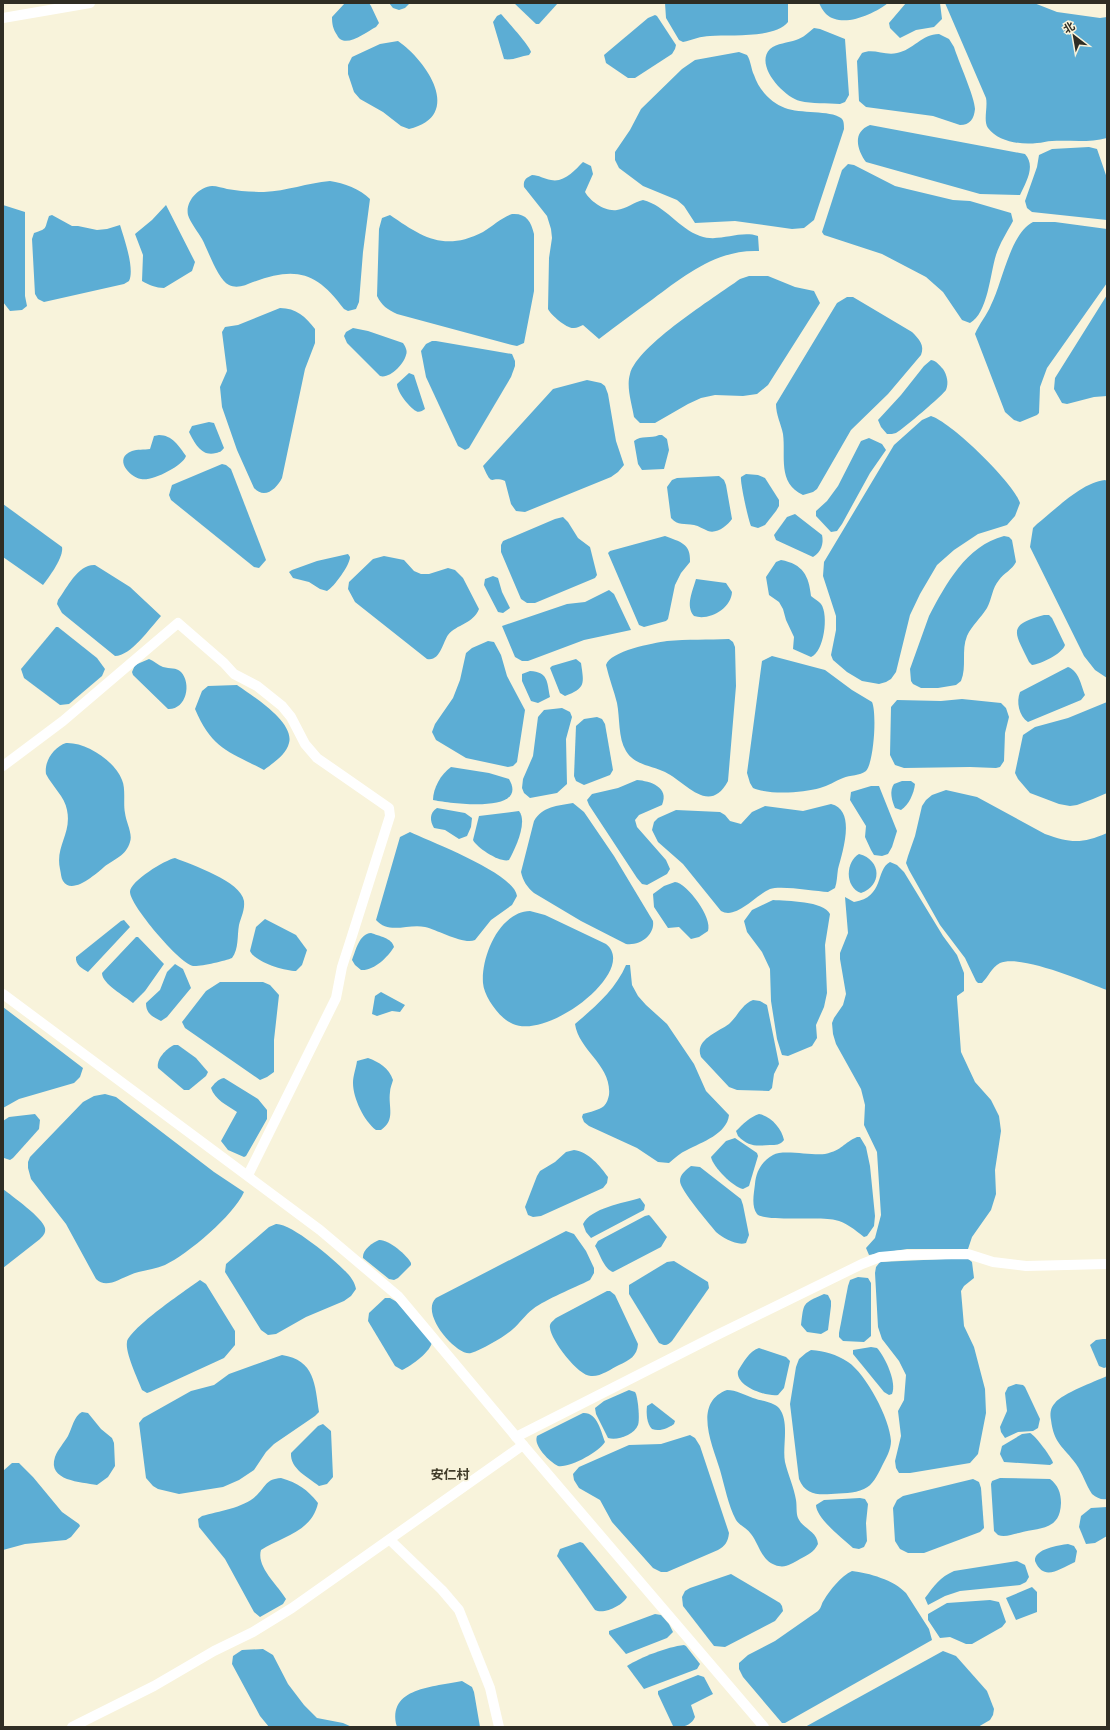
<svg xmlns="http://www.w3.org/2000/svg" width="1110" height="1730" viewBox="0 0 1110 1730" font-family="Quicksand,'Noto Sans SC',sans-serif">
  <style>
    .water { fill: #5cadd4 }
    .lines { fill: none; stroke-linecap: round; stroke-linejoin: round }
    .minor { stroke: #fff; stroke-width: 10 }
    .labels { text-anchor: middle; stroke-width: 3; stroke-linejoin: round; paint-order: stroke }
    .quarter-label { font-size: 13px; font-weight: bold; fill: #413c29; stroke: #f8f3db }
  </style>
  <rect width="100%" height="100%" fill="#f8f3db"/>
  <!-- water -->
  <g class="water">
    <path d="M 345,3 L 369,3 L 371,6 L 379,23 L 376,27 C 366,32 344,50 337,35 C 333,29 332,24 332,17 Z"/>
    <polygon points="389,3 410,3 405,8 399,10 393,8"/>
    <polygon points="514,3 558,3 539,24 536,24"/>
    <path d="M 665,3 L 788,3 L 788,22 C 775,39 729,34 710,36 C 701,36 692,40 683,42 L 679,40 L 666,18 Z"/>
    <path d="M 819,3 L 888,3 C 874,14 842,29 826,14 C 823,11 821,7 819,3 Z"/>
    <polygon points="906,3 940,3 942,19 934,27 916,30 900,38 890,28 889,23"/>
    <path d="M 945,3 L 1034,3 L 1057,12 L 1100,18 L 1107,17 L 1107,138 C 1089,143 1070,140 1052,141 C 1047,141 1042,143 1037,143 C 1022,145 998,142 988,128 C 983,121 988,107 986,98 Z"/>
    <path d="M 501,14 C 507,21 530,46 531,52 L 529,55 C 521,56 512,61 504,59 L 493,22 L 497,16 Z"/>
    <polygon points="655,15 657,16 676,45 675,49 672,54 635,78 628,78 606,63 604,55 648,18"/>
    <path d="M 814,28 L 820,29 L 845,39 L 849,95 L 845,102 L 840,104 C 827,103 812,104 800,101 C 784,97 754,65 770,49 C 777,43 788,43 796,40 C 803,38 809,32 814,28 Z"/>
    <path d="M 939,34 L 949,39 L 954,47 C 958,60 975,98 975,109 C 974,119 970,125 960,125 L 933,116 L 866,107 L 859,101 L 857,61 L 862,53 C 873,48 885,56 897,53 C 913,50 922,34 939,34 Z"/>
    <path d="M 398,41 C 426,60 465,116 409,129 L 401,126 L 383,112 L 360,99 L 354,92 L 348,74 L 348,65 L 352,57 L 380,44 Z"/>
    <path d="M 739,52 L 747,55 C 751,61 751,69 754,75 C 759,90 771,103 785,108 C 800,114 830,110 841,118 C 844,120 844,125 844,129 L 814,220 L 804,228 L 792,229 L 735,221 L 695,223 L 684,206 L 677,200 L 643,186 L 619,168 L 615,160 L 615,152 L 630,130 L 641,109 L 682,69 L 695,60 Z"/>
    <path d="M 870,125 L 1025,154 C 1036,166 1026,182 1020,195 L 980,194 L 866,162 C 857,150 852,132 870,125 Z"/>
    <polygon points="1089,147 1097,149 1107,178 1107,220 1032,212 1027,208 1025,201 1037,167 1039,155 1052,149"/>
    <path d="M 583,162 L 591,166 L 593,174 L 585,192 C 590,201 605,212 617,210 C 626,209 634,202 643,200 C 666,206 678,228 700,236 C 719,243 739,230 758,236 L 759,251 C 718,249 685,275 653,299 C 635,312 617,325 599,339 L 583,325 C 580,326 577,328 574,328 C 567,329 551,315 548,309 L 549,258 L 552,238 L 551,229 L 547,216 L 524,187 C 523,180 526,178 532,175 C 539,175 544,179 551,180 C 564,183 575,170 583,162 Z"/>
    <path d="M 848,164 L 854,165 L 895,186 L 907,189 L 953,200 L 970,201 L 1011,213 L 1013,221 C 1007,232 1000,243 996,255 C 990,274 988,313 970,323 L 962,320 L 943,292 L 926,277 L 882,254 L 824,235 L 822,232 L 842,170 Z"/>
    <path d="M 330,181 C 344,183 360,189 370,199 L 363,252 L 359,302 L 356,309 L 348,311 L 344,309 C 317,272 296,266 253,282 C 246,285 237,289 229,285 C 218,280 208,250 202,239 C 198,232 190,222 188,215 C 185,201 199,187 212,186 C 217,186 223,188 227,189 C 239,191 252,192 264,192 C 287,191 307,183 330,181 Z"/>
    <polygon points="3,205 25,212 25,296 27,306 22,310 10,311 3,302"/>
    <path d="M 166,205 L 195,262 L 192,271 L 164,288 C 156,288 149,285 142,281 L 143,255 L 135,234 L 152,220 Z"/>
    <path d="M 512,214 C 526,213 531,221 534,234 L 534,291 L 524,343 L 517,346 L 512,345 L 397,314 C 387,309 382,306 377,296 L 379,229 L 382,218 L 390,215 C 422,237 444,252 483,232 C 493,226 501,218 512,214 Z"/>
    <path d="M 52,215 L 72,226 L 78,226 L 97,230 L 107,229 L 120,225 C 124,238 135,269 129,281 L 124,284 L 44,302 L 38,299 L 35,294 L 32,239 L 34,233 C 48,228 44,230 49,216 Z"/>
    <path d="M 1033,222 L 1055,222 L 1107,229 L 1107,283 L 1047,368 L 1040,387 L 1039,413 L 1037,415 L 1020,422 L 1014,420 L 1005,412 L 975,334 C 979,324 987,315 991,305 C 1003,281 1010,234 1033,222 Z"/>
    <path d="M 749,276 L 768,276 L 795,287 L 814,291 L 820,303 L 768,385 L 757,394 L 743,396 L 715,395 L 701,398 L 688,404 L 655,423 L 640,423 L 634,417 C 632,404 626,387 630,374 C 638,345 714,298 740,279 Z"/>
    <polygon points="1107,295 1107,396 1094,397 1067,404 1062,403 1054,389 1055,378"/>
    <path d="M 847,297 L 853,297 L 912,332 C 919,339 925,345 921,355 L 888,394 L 851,430 L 817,489 L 813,492 L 803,495 C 777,483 786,456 783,434 C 781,424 776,415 776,404 L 837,303 Z"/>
    <path d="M 280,308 C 296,308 306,317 315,329 L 315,343 L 305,369 L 282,478 C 277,488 265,500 254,488 L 237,450 L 222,407 L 220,387 L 227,371 L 222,332 L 225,327 L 238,325 Z"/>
    <path d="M 353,328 L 368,331 L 403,343 C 405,346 408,351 406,355 C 404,364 390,379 380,376 L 347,343 L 344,336 L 346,332 Z"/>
    <polygon points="432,341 436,341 512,354 515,361 515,366 511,377 469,448 465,450 458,446 426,377 421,351 426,344"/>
    <path d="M 931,360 C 937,361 939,365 943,369 C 947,375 949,383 946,390 C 944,394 902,430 896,433 C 893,434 891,434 887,434 L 881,427 L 878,420 L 901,395 L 924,366 Z"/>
    <path d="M 409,373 L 414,375 L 425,409 C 422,411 419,413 416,411 C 409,407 397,392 397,384 Z"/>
    <path d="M 587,380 L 601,383 L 605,386 L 608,394 L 616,441 L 624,465 L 618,472 L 611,477 L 525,512 L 516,511 L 511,504 L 505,481 C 490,475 493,489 483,466 L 553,389 Z"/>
    <path d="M 931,416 C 951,422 1014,483 1020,503 L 1015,516 L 1007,525 L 978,534 L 954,550 L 937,565 L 920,594 L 910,615 L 896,672 L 891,679 L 886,682 L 879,684 L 862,681 L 847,672 L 833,660 L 831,655 L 836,630 L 836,616 L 823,576 L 824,562 L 894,445 L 922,420 Z"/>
    <path d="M 209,422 L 214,423 L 224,448 C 221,452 220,452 216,453 C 202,457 195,444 189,432 L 192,426 Z"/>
    <path d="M 159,435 C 172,435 179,446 186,456 C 183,466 151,482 141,479 C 129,477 113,458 132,451 C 137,449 144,450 150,449 L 154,436 Z"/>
    <path d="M 659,435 L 662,435 L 667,439 L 669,450 L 664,469 L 642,470 L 638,464 L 634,441 C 641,435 651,439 659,435 Z"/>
    <polygon points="869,438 882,444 886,450 870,473 842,524 837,531 831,532 816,516 816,511 827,501 838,486 861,441"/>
    <polygon points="222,464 226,465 231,469 266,560 259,568 254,567 171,500 169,495 172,485"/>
    <path d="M 746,474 L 758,475 L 765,478 L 779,500 L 779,506 L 776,511 L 765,525 L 758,528 L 751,526 C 748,519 740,482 741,477 Z"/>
    <path d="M 719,476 L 724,480 L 726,485 L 732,519 C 727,526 717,534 708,531 C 703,529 699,526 694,525 C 684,523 678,526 671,518 L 667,487 L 672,480 L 677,478 Z"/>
    <path d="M 1105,480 L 1107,481 L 1107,678 L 1095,670 L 1084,656 L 1030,547 L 1033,528 L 1037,524 C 1055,510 1082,482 1105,480 Z"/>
    <path d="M 3,504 L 62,547 C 64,557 49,577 43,585 L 3,557 Z"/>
    <path d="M 795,514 L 822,535 C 824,544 821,552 813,557 L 776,540 L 774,535 L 787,517 Z"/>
    <polygon points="563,517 568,522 578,538 590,547 597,575 595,578 535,603 527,603 521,599 501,552 501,545 503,541 555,519"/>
    <path d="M 665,536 C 680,542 691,543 690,562 L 681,573 L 675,585 L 668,619 L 666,621 L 644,627 L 639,625 L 608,553 L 610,551 Z"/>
    <path d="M 1004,536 L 1009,537 L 1012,540 L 1016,562 C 1012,570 1004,573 999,580 C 992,588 992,599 987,608 C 981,618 972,625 967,636 C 961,650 967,667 961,681 L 956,685 L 938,688 L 921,688 L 913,684 L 911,681 L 910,669 L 929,616 C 946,584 966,546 1004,536 Z"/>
    <path d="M 348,554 L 350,557 C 350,565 334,587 327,591 L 320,589 L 309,582 L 293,578 L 289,572 L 292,570 L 317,561 Z"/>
    <path d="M 384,556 L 404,560 L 414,571 L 421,574 L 429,574 L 448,568 L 455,570 L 463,578 L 479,609 C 473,624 457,624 448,635 C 443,642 440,662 427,659 L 355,602 L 348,589 L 349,582 L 373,559 Z"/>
    <path d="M 781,560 C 803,564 809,576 811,596 C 814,599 819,601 821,604 C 829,615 824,652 811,657 L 793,649 L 794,637 L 786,620 L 783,609 L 779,602 L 769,595 L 766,577 L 776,562 Z"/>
    <path d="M 95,565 L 130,587 L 161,616 C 150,628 131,656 115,656 L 62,613 L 57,604 L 58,600 C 67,588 78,564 95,565 Z"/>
    <polygon points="493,576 498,578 502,592 510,608 503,613 498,612 484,585 485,579"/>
    <path d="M 696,579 L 726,583 L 732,592 C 731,609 709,621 694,616 C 685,606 693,590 696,579 Z"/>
    <polygon points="609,590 614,594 631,630 584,640 528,661 522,661 515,657 502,626 567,604 585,602"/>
    <path d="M 1044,615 L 1049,615 L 1052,618 L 1065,645 C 1062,654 1041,664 1032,665 L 1029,662 C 1015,633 1006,625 1044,615 Z"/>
    <polygon points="56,627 58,627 97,658 105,669 102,676 69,704 60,705 24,678 21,669"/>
    <path d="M 729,639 L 733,642 L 735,647 L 736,686 L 728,781 C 709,816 686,782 665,772 C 653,766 634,765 626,751 C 618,738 620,718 617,703 C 614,691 609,678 606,665 C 610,651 653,643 667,641 C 687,639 709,640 729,639 Z"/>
    <polygon points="488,641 494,642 501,655 507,676 525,710 517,762 513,766 508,767 466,758 436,740 432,732 435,724 453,698 460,680 466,653 472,648"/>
    <path d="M 772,656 L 825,670 L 852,690 L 872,702 C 877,713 874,762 866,771 C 860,776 850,775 843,778 C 835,781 828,786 820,788 C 803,793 769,795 753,788 L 750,783 L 747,773 L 762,661 Z"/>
    <path d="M 149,659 C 154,661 158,665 163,667 C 170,669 176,667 181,672 C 192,684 186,710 168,709 L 133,675 L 132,672 L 135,665 Z"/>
    <path d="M 576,659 L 581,663 C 584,684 586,688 565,696 L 560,693 L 550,668 L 552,666 Z"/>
    <path d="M 1068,667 C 1079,671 1081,685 1085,695 L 1081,700 L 1028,722 C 1019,716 1016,702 1020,692 Z"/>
    <path d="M 530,671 C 548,672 547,681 550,697 L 538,703 L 531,701 L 522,681 L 522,674 Z"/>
    <path d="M 237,685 C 251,695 295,722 289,743 C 286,755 273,763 264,770 C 228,751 212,749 195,709 L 202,691 L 208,686 Z"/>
    <polygon points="962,699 1001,703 1006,708 1009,717 1005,733 1004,761 1000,767 996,768 970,767 904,768 895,765 890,755 891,707 897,700 941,701"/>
    <polygon points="1107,702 1107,793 1093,799 1077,805 1070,806 1059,804 1030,793 1018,779 1015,773 1023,735 1035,727 1068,718"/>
    <polygon points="562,708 570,712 572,717 566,739 567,784 557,793 530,798 524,793 522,788 523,779 533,756 538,717 544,710"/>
    <polygon points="597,717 602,719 605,724 613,770 610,775 584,785 576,781 574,776 576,726 584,719"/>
    <path d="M 66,743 C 86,742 115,761 122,780 C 126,789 123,803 125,813 C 126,822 133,834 130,842 C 126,856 114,859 104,867 C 97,873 72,896 63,881 C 61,878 61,873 60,869 C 55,846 72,834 67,810 C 65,797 52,786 46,774 C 44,761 54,747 66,743 Z"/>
    <path d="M 451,767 L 489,773 L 509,779 C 530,815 448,803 433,800 C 433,788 441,774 451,767 Z"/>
    <path d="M 637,780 C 650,781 670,787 662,805 L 639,815 L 635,820 L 637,827 L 666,860 L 670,869 L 667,874 L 647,885 L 642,884 L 637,878 L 589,805 L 587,800 L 592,794 L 618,788 Z"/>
    <path d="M 902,781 L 911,781 L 915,784 C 914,793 909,805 901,810 L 895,808 C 892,801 889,791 894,784 Z"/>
    <polygon points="871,786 879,786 897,831 892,847 888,854 882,856 874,855 871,850 865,837 866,826 850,800 851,792"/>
    <path d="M 946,790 L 977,797 L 1045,834 C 1070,843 1082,844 1107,833 L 1107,990 C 1085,982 1021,954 1000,963 C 991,968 989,976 982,983 L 978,983 L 976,981 L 965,958 L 940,925 L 909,870 L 906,863 L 908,856 L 915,836 L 922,806 L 926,800 L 932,795 Z"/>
    <path d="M 573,803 L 584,812 L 614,856 L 653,921 C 655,935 640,946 626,944 L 581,921 L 534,893 C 527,887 523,881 521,872 L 534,821 C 543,806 557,806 573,803 Z"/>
    <path d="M 831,804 C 857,810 842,853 838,869 C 837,876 837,882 835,888 L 828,892 C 815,891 780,885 770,889 C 756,895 736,920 721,911 L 683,864 L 658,842 L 652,830 L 654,822 L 658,818 L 676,810 L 720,812 L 725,815 L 730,821 L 741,824 L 752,812 L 765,806 L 803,811 Z"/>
    <path d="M 437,808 L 465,813 L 472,818 L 471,827 L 467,836 L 459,839 L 445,830 L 434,828 C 430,821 429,813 437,808 Z"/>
    <path d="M 519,811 C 528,822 515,849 509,860 C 500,863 477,848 473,840 L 479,816 Z"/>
    <path d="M 410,832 C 431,842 514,873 517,896 L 512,905 L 491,920 L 475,940 C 464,945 438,930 425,927 C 409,923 389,935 376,920 L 400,837 Z"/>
    <path d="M 859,854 C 882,860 882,886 861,893 C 844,887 846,861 859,854 Z"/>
    <path d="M 175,858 C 192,865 241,881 244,901 C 245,910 241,917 239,925 C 237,936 239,949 232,958 C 225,961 199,967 193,966 C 179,963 130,905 130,892 C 130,881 165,860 175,858 Z"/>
    <path d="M 890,862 L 897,865 L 904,872 L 943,936 L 957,955 L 964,973 L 964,991 L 957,996 L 957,998 L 961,1052 L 975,1082 L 991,1100 L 999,1116 L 1001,1131 L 995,1170 L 996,1194 L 991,1210 L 972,1237 L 968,1249 L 907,1249 L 869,1255 L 866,1248 L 875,1238 L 881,1215 L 877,1152 L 864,1125 L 865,1105 L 861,1089 L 836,1044 L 833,1034 L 832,1023 L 834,1018 L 843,1005 L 846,994 L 840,959 L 840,953 L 848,933 L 845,897 L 854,902 C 885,897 875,870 890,862 Z"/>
    <path d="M 675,882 C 687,883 713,918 708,931 L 699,937 L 691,939 L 679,927 L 668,928 L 654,907 L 653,894 L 664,886 Z"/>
    <path d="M 773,900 C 787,901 824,901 830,914 L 825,945 L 827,993 L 824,1007 L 816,1025 L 817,1038 L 812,1046 L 788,1056 L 782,1055 L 781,1052 L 777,1039 L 771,1001 L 770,969 L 762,952 L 747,932 L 744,921 L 752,910 Z"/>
    <path d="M 530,911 L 545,915 L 606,944 C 639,970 549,1040 513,1024 C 500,1019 484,997 483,983 C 481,957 499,912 530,911 Z"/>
    <path d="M 265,919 L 296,935 L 307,950 L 302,965 L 296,971 C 284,971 255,962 250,951 L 256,927 Z"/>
    <path d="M 124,920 L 130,927 L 88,972 C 83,969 75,965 76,957 L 121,921 Z"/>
    <path d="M 371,933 C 379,936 392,938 394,947 C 388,957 374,971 361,970 L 355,965 L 352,960 C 356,950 359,934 371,933 Z"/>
    <path d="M 136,937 L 138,937 L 164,964 L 145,991 L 133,1003 C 125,996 102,984 102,973 Z"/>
    <path d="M 175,964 L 183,969 L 191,988 L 167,1017 L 161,1021 C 153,1017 146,1014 146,1003 L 160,990 L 167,972 Z"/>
    <path d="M 626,965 L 630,965 L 632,985 L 638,996 L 646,1005 L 667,1024 L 694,1064 L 706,1091 L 729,1115 C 727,1134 702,1142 687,1150 C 680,1153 675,1158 669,1163 L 658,1162 L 637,1148 L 589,1126 L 584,1122 L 582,1117 L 583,1114 C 590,1112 599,1110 604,1106 C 607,1103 608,1099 609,1095 C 612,1065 579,1051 575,1024 C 594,1008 616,989 626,965 Z"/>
    <polygon points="220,982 263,982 270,985 279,995 274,1040 274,1072 267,1077 260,1080 185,1028 182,1022 206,991"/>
    <polygon points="381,992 405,1005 400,1012 392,1011 377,1016 372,1014 375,996"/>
    <path d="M 753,1000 L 760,1001 L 767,1005 L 779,1064 L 774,1074 L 772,1088 L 769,1091 L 737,1090 L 729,1087 L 701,1057 C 694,1040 718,1032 729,1024 C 738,1016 741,1005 753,1000 Z"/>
    <polygon points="3,1007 83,1068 80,1077 74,1083 19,1099 3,1108"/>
    <path d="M 174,1045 L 178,1045 L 196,1058 L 208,1072 L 206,1076 L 189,1090 L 184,1090 L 158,1068 C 156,1059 166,1049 174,1045 Z"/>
    <path d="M 368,1058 C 379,1062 389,1068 393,1080 C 392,1084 390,1088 390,1092 C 388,1107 396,1120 381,1130 L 376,1130 C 364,1121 353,1098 353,1083 C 353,1076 356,1068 357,1061 Z"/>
    <path d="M 224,1078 L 258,1099 L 267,1110 L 267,1119 L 246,1156 L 244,1157 L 228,1150 L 221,1141 L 237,1112 C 227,1105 215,1100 211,1088 C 214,1084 218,1079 224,1078 Z"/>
    <path d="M 105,1094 L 116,1097 L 214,1172 L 244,1192 C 234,1215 188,1254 165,1265 C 154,1270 141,1270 130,1275 C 119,1279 106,1289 96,1279 L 66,1224 L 31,1179 L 28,1168 L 28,1162 L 30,1157 L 83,1102 L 94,1096 Z"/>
    <polygon points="35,1114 40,1120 39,1129 13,1158 10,1160 4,1158 3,1121 9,1117"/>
    <path d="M 759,1114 C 771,1116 782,1129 784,1140 C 780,1145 776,1145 770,1145 C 756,1146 749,1147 738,1136 L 736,1131 C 743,1124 750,1117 759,1114 Z"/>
    <path d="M 857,1137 L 860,1137 L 866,1147 L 870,1166 L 875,1216 L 874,1226 L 867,1236 L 864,1237 C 855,1230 846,1222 835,1220 C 820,1216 764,1222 757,1214 C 751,1206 754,1193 755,1184 C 756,1171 762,1161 773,1155 C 783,1149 812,1156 825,1154 C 843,1150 843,1143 857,1137 Z"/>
    <path d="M 735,1138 L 757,1153 L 758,1156 L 749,1186 L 743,1189 C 733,1187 713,1167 711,1157 L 726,1141 Z"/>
    <path d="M 574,1150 C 589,1152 600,1166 608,1177 L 607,1183 L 603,1188 L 541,1216 L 533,1217 L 528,1215 L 525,1207 L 537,1176 L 540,1171 L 555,1162 L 566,1152 Z"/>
    <path d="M 691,1166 L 700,1167 L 741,1199 L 743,1205 L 749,1235 L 746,1243 C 737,1246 723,1238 716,1232 C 709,1223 680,1190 680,1181 C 680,1174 686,1170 691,1166 Z"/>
    <path d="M 3,1189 C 12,1196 43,1218 45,1228 C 46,1233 43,1236 40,1239 L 3,1268 Z"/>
    <path d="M 640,1198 L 645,1205 L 644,1210 L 591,1238 L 586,1232 L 583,1224 C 591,1208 623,1203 640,1198 Z"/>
    <path d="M 649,1215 L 651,1217 L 667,1237 L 661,1247 L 613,1272 C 604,1269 600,1254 595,1246 L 598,1241 L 645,1216 Z"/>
    <path d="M 276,1224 C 291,1223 335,1260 347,1273 C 351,1277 355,1283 356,1289 L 351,1296 L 344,1301 L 306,1317 L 276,1334 L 268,1335 L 261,1330 L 225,1272 L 226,1264 L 269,1227 Z"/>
    <path d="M 566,1231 L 574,1234 L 586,1251 L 594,1268 L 594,1273 L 590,1280 C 574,1288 546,1299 533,1309 C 525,1315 520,1323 513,1329 C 504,1337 483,1349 471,1353 C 458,1357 419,1314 436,1298 Z"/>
    <path d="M 379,1240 C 388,1239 407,1255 411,1263 L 411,1265 L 398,1278 L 394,1280 L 389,1279 L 363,1258 C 362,1250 372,1243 379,1240 Z"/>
    <polygon points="967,1258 972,1262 974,1278 964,1286 961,1291 964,1326 974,1347 985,1389 986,1413 978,1454 970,1463 910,1473 899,1473 896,1468 895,1461 901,1436 898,1411 904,1400 906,1375 899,1361 882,1339 878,1327 875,1273 876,1267 880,1262"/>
    <path d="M 674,1261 L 708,1282 L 709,1288 L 672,1341 C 667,1346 665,1346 659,1343 L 629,1294 L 629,1285 L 667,1262 Z"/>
    <polygon points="858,1277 868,1278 871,1283 871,1336 864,1342 843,1341 839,1337 839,1333 848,1286 850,1280"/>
    <path d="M 200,1280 L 206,1284 L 235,1331 L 235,1345 L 224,1358 L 150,1392 L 147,1393 L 142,1390 C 138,1379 125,1353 127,1342 C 130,1328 186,1290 200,1280 Z"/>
    <path d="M 607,1291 L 610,1291 L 615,1295 L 638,1344 C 637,1356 630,1360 619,1365 C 611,1369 600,1377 591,1376 C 578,1376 551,1340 550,1328 C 549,1323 553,1321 556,1318 Z"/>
    <path d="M 824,1294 L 828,1295 L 831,1301 L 831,1306 L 828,1330 L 821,1334 L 807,1332 L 801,1325 C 804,1302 802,1304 824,1294 Z"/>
    <path d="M 385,1298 L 390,1298 L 397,1302 L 432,1341 C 432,1351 411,1366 402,1370 L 395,1366 L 368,1321 L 369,1313 Z"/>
    <polygon points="1103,1339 1107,1339 1107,1367 1104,1368 1099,1366 1090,1345 1096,1340"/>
    <path d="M 871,1347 L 877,1348 C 885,1357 897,1382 892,1394 L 889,1395 L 884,1392 L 853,1354 L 853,1350 Z"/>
    <path d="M 759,1348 L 786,1357 L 790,1361 L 784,1388 L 778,1395 C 766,1397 735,1386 738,1371 C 743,1363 749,1351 759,1348 Z"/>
    <path d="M 811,1350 C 825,1351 836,1354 848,1362 C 866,1374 890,1419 891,1441 C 891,1450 886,1458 882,1466 C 877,1476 873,1485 864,1489 C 854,1494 841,1493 831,1494 C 816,1495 805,1494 799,1479 L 790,1404 L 796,1367 L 799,1359 L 806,1353 Z"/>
    <path d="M 282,1355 C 315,1360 315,1385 319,1412 L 315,1416 L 274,1444 L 266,1452 L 254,1470 L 239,1480 L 223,1487 L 179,1494 L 158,1489 L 153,1486 L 146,1478 L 139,1423 L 143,1418 L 191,1391 L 214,1385 L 229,1374 Z"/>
    <path d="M 1107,1376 L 1107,1499 C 1101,1500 1097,1498 1092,1494 C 1086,1485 1083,1474 1076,1464 C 1063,1446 1054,1444 1051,1420 C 1050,1414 1050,1408 1055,1403 C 1063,1393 1094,1382 1107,1376 Z"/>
    <polygon points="1016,1384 1023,1385 1025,1387 1040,1419 1038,1428 1033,1431 1018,1432 1005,1438 1001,1432 1000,1427 1007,1411 1005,1393 1008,1387"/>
    <path d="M 629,1390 L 635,1392 C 638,1396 640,1420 638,1425 C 634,1435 617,1441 608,1438 L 596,1414 L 595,1408 L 604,1401 Z"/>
    <path d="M 727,1390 C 736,1390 745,1395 753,1398 C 761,1401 773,1402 779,1408 C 790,1422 782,1446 785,1462 C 788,1475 794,1487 796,1500 C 797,1506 796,1513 798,1518 C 803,1529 817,1531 818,1544 C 814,1552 808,1555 800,1559 C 791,1564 785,1569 775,1565 C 761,1560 759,1544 751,1534 C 747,1528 740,1526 736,1520 C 728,1505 725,1487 720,1470 C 713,1446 692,1403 727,1390 Z"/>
    <path d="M 652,1403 L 675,1421 L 674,1424 C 668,1428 660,1432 652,1429 C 647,1424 646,1414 647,1406 Z"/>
    <path d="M 82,1412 L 88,1413 L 101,1429 L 112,1438 L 114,1443 L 115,1466 L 108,1477 L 97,1485 C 81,1482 47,1481 55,1457 C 58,1449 64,1443 68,1436 C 72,1428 74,1416 82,1412 Z"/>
    <path d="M 583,1413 C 597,1412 601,1431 605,1442 C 599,1452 570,1468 558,1466 C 550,1462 533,1446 537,1436 Z"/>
    <path d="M 323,1424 L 331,1431 L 333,1477 L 327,1484 L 319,1486 C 308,1477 290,1469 291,1453 L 318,1426 Z"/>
    <path d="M 1030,1433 C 1035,1435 1052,1458 1053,1463 L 1050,1465 L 1004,1462 L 1000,1454 L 1002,1446 L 1022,1434 Z"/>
    <path d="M 690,1435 L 695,1438 L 700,1446 L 729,1533 C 728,1542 725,1546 718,1550 L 667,1572 L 661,1572 L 653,1568 L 612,1522 L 600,1500 L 579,1488 L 574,1480 L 573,1474 L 579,1467 L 629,1445 L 661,1444 Z"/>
    <polygon points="12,1463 19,1463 33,1477 62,1512 79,1524 80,1526 71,1537 66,1540 25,1544 3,1550 3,1471"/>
    <path d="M 281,1478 C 298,1483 307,1489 318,1503 C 312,1532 281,1537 261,1550 C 256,1567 278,1585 286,1599 L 283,1604 L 260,1617 L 254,1612 L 225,1559 L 199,1527 L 198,1519 L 202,1516 C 219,1511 244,1508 257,1495 C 266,1486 266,1479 281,1478 Z"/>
    <path d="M 1000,1478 L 1050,1479 C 1058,1485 1061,1493 1061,1503 C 1060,1531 1040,1527 1019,1533 C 1012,1534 1005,1538 998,1535 L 994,1531 L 991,1484 L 992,1481 Z"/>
    <polygon points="973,1479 979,1482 981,1488 984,1528 980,1532 924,1553 908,1553 900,1549 895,1541 893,1508 897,1500 903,1496"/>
    <path d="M 860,1498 L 865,1499 L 868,1504 L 866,1523 L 867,1541 L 864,1547 L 859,1549 L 853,1548 C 843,1539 816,1518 816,1505 L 824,1500 Z"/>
    <polygon points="1107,1507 1107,1536 1095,1543 1086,1544 1079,1527 1081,1516 1091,1508"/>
    <path d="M 580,1542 L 583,1543 L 627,1597 C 623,1605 604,1615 595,1610 L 557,1556 L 560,1549 Z"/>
    <path d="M 1068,1544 L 1074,1546 L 1077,1551 L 1075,1562 C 1059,1569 1044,1582 1035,1561 C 1034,1549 1059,1545 1068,1544 Z"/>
    <path d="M 1017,1561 L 1025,1565 L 1029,1577 L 1026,1582 L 1020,1585 L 960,1591 L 945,1596 L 928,1605 L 925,1598 C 934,1586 940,1577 954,1571 Z"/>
    <path d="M 852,1571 C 869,1573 894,1580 906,1593 L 929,1629 L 932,1640 L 785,1723 L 782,1723 L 743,1677 L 739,1669 L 739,1663 L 748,1655 L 775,1641 L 818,1611 C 822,1607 821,1604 824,1600 C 830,1590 841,1576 852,1571 Z"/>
    <polygon points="731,1574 780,1603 782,1606 783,1611 775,1621 725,1647 714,1646 683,1606 682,1597 685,1591 690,1588"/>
    <polygon points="1032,1587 1037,1592 1037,1612 1016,1620 1006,1598"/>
    <polygon points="990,1600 999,1602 1006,1622 1002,1627 972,1644 966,1644 950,1637 940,1638 928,1620 928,1614 947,1603"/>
    <polygon points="655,1614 661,1615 669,1624 673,1632 667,1638 626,1654 609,1634 609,1631"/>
    <path d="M 684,1645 L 686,1646 L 700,1664 L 697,1669 L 644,1689 L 627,1666 C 641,1657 667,1647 684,1645 Z"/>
    <polygon points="263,1649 273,1655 288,1684 304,1705 317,1718 343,1723 352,1727 269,1727 260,1716 232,1664 233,1656 242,1650"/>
    <polygon points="943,1651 956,1656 987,1691 994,1709 993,1715 990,1720 978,1727 805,1727"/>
    <path d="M 698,1675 L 704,1677 L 713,1694 L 691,1705 L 695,1717 C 691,1726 682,1728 673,1726 L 658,1694 L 658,1691 Z"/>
    <path d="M 462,1681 L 472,1687 L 474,1692 L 480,1727 L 397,1727 C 386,1687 435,1687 462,1681 Z"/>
  </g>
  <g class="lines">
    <!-- minor -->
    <g class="minor">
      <polyline points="3,18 90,3"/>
      <polyline points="3,766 63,721 178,623 224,663 234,674 257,686 282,706 291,717 305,744 317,758 389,808 390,816 351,939 342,967 336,998 248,1175"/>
      <polyline points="3,994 320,1230 398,1296 523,1445 764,1727"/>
      <polyline points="516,1437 715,1336 862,1264 880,1257 902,1255 968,1254 993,1262 1026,1266 1107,1264"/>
      <polyline points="390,1540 442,1590 459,1610 490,1688 499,1727"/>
      <polyline points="72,1727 154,1686 214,1651 253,1632 292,1608 523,1445"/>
    </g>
  </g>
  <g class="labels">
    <!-- quarter labels -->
    <g class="quarter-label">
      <text x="450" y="1479">安仁村</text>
    </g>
  </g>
  <!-- border -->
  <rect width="1110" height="1730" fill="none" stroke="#2f2d24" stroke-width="8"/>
  <!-- north arrow -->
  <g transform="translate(1074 36) rotate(329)" stroke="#f8f3db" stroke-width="3" paint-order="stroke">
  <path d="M0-3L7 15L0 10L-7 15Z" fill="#2f2d24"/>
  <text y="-6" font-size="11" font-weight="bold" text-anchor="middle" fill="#2f2d24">北</text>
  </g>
</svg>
